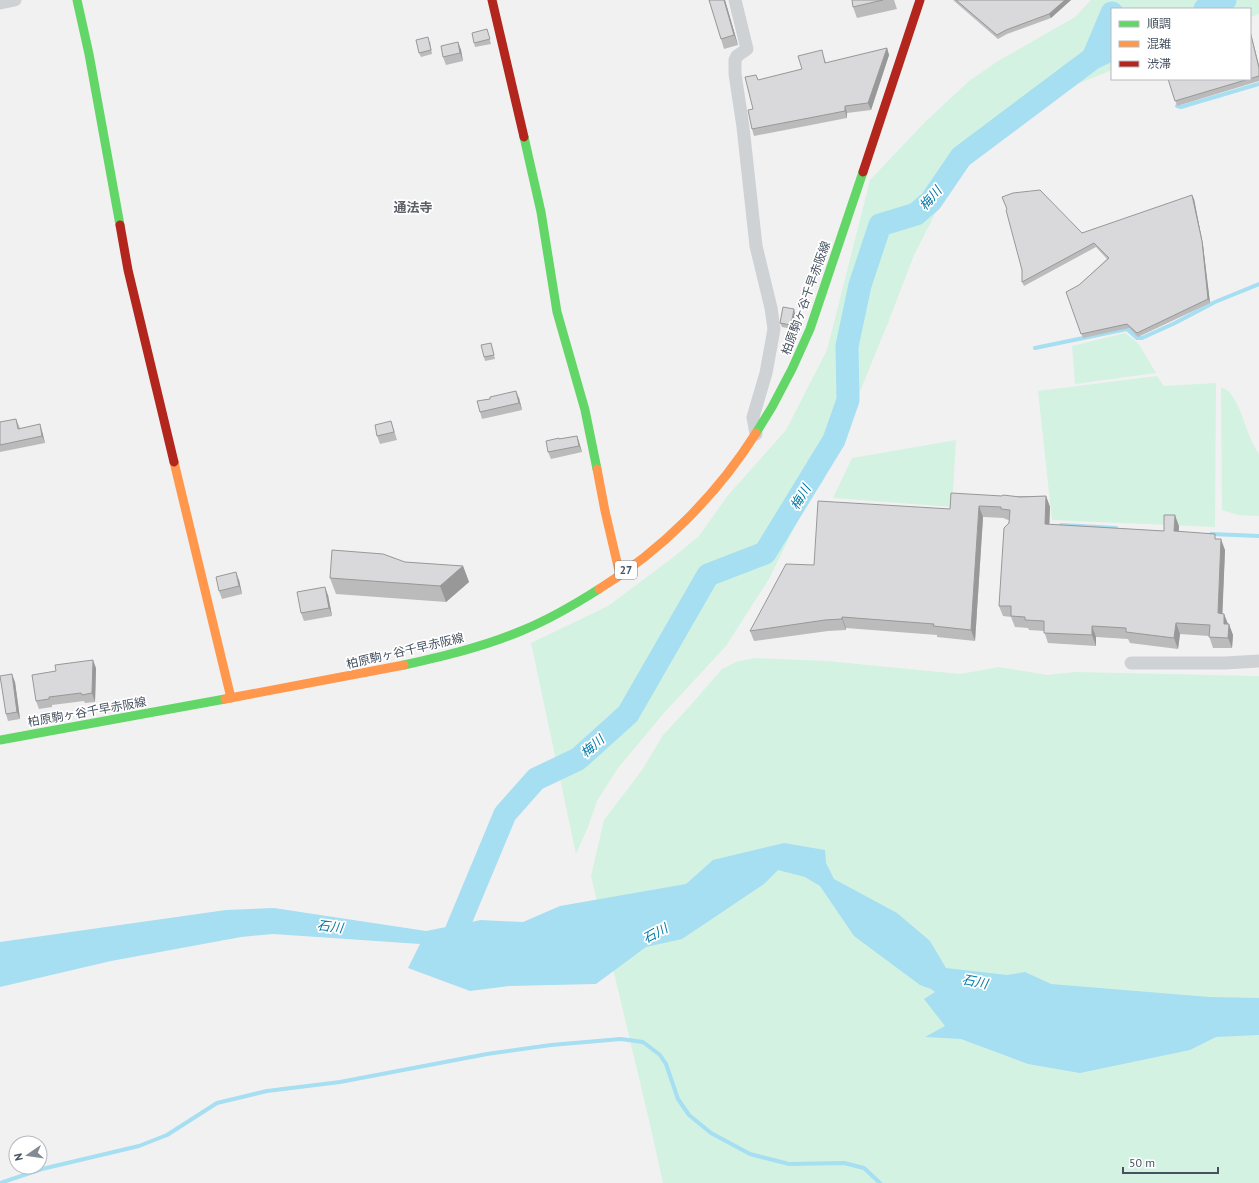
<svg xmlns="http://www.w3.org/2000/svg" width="1259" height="1183" viewBox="0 0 1259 1183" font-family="'PT Sans','Noto Sans JP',sans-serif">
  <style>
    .green { fill: #d4f2e2 }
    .water { fill: #a6def2 }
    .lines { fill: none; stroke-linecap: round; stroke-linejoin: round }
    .stream { stroke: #a6def2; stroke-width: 4 }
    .river { stroke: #a6def2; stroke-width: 23 }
    .street { stroke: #cfd2d5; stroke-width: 13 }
    .fast { stroke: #63d668; stroke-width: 9 }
    .slow { stroke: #ff974d; stroke-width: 9 }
    .jam { stroke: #b3261e; stroke-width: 9 }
    .wall { fill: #bbbbbc }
    .shaded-wall { fill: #989899 }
    .building { fill: #d9d9db; stroke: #989899 }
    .labels { text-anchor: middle; stroke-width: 3.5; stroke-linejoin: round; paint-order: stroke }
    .shield { fill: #fff; stroke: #7e8690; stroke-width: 1 }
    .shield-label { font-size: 11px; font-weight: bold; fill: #465260 }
    .street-label { font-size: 12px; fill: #465260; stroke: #fff }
    .water-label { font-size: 13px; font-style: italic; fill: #027aa7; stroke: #fff }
    .neighbourhood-label { font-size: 13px; font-weight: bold; fill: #5c6066; stroke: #fff }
  </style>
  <rect width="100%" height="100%" fill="#f2f1f1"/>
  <!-- green -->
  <g class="green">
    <polygon points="1091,0 1259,0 1259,14 1250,17 1250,9 1112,9 1112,70 1080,83 1018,120 982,149 953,179 914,255 888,323 824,479 799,518 769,579 726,646 664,713 618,768 597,801 588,827 576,854 531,643 608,606 676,555 699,536 729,494 786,430 827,350 870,180 925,122 969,81 998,61 1075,17"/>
    <polygon points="1125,333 1138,343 1156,373 1075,384 1072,346"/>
    <polygon points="1157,376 1164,386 1216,383 1215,527 1052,520 1038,391"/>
    <path d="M 1221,387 C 1224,388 1227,390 1229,392 C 1243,407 1246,436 1259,454 L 1259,516 L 1238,515 L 1222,510 Z"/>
    <polygon points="956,440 952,507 833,498 852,458"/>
    <polygon points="754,658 827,661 960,674 999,667 1047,675 1075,672 1259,676 1259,1183 663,1183 648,1116 591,876 604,820 642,770 663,735 689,707 722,669 736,662"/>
  </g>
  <!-- water -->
  <polygon class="water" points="784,843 825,850 826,863 834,879 897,913 930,941 946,968 1007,975 1025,972 1051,984 1209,997 1259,998 1259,1035 1216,1037 1190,1050 1080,1073 1028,1064 961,1039 925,1037 945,1026 924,999 935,992 931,989 920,985 854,936 820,886 805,877 778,870 764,884 682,939 646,947 596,984 509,986 470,991 408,968 420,944 273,934 241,937 111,961 0,987 0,942 226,910 274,908 426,931 481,920 523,922 560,906 686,884 713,860"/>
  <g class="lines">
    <!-- stream -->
    <g class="stream">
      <polyline points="1177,106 1181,107 1259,84"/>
      <polyline points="1035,348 1127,329 1137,338 1142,338 1175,323 1215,302 1259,284"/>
      <polyline points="1061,525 1116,528"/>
      <polyline points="1211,534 1259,536"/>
      <polyline points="0,1183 42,1169 139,1146 167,1135 217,1103 267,1091 340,1082 487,1054 551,1045 621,1039 643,1042 660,1055 666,1064 678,1099 689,1115 711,1133 750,1154 789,1164 844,1163 864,1168 880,1183"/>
    </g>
    <!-- river -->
    <g class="river">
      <polyline points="1205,9 1225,0"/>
      <polyline points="1093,58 1112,13"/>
      <polyline points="452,941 505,814 536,779 578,759 628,714 708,575 765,553 834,440 848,400 847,346 860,285 880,225 916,214 931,201 961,157 1093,58 1112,49"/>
    </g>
    <!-- street -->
    <g class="street">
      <polyline points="735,0 747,49 737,56 735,60 735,74 743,127 756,246 771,308 774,329 766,373 753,417 756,434"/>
      <polyline points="0,3 15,0"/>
      <polyline points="1131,663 1225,663 1259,661"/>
    </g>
    <!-- fast -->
    <g class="fast">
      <polyline points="77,0 89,54 120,225"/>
      <polyline points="524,137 541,212 557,312 585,410 597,469"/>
      <polyline points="756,433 772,407 792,369 810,329 863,172"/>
      <path d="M 404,665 C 444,656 483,647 521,631 C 548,620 574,605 599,589"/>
      <polyline points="0,740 225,699"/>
    </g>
    <!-- slow -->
    <g class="slow">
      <polyline points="174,462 231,698"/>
      <polyline points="597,469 605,511 620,575"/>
      <path d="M 599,589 C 661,551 717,495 756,433"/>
      <polyline points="225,699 404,665"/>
    </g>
    <!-- jam -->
    <g class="jam">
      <polyline points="492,0 524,137"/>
      <polyline points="863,172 920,0"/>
      <polyline points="120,225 128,270 174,462"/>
    </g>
  </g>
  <!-- wall -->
  <g class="wall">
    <polygon points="709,0 725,0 738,45 724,49 721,39"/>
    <polygon points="852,0 894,0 897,9 857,18 853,7"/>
    <polygon points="953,0 1071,0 1051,18 1007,34 998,39"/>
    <polygon points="487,29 491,44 475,47 474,43"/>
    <polygon points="1251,34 1259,66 1259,81 1177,106 1168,79"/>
    <polygon points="430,41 432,54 421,57 419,53"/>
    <polygon points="458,42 461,50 463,61 446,65 443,57"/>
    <polygon points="887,48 889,55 871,110 847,113 847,118 754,136 752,129 756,75 758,80 802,69 824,57 826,63"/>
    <polygon points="1002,197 1082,233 1194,199 1203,245 1210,303 1138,337 1129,328 1083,338 1066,292 1079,285 1107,259 1096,247 1024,286 1022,282 1022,270 1007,209"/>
    <polygon points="795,313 792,329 782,327 780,323"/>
    <polygon points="491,343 495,359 485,361 484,357"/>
    <polygon points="519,398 522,410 482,419 480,412"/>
    <polygon points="16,419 20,428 42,431 45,443 0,452 0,422"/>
    <polygon points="391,421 394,430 397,440 380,444 377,436"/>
    <polygon points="577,436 579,442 582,452 551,459 548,452 559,439"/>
    <polygon points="1002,496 1046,496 1050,507 1049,524 1164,531 1179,526 1179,532 1217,539 1225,550 1222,614 1224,614 1233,635 1232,648 1213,648 1209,636 1180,634 1178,649 1130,643 1128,639 1096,637 1096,646 1048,643 1044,631 1029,630 1028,628 1015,627 1011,617 1003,616 999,606 1009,520 1005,519 1004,518 983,517 975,641 937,637 937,635 846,628 846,630 828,631 754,641 750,631 814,565 950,509"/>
    <polygon points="463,566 469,582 446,602 336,594 330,578"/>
    <polygon points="239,580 242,594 222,599 219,591"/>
    <polygon points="328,595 332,616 304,621 301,613"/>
    <polygon points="96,668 95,702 85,703 84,701 52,705 52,707 39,709 36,701"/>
    <polygon points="15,682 20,719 8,721 6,714"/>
  </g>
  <!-- shaded-wall -->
  <g class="shaded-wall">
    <polygon points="724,0 725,0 738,45 734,35"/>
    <polygon points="1065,0 1071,0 1051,18 1049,14"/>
    <polygon points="1250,30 1259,66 1259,68"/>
    <polygon points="458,42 461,50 463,61 460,53"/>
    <polygon points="887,48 889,55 871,110 868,103"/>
    <polygon points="845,106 847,113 847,118 845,111"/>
    <polygon points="1192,195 1194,199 1203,245 1210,303 1208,299"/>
    <polygon points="794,309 795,313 792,329 791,325"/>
    <polygon points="516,391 519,398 522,410 519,403"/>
    <polygon points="40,424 42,431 45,443 42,436"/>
    <polygon points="577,436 579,442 582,452 579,446"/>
    <polygon points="1046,496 1050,507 1049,535 1045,524"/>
    <polygon points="979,506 983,517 975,641 971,630"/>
    <polygon points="1175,515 1179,526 1178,542 1174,531"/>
    <polygon points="1221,539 1225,550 1222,624 1218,613"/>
    <polygon points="463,566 469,582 446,602 440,586"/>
    <polygon points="236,572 239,580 242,594 239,586"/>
    <polygon points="325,587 328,595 332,616 329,608"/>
    <polygon points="1224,614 1228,625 1224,624"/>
    <polygon points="842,617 846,628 846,630 842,619"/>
    <polygon points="1176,623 1180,634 1178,649 1174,638"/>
    <polygon points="1229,624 1233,635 1232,648 1228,638"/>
    <polygon points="1092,626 1096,637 1096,646 1092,635"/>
    <polygon points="93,660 96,668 95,702 92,693"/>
    <polygon points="12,674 15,682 20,719 17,712"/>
  </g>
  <!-- building -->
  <g class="building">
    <polygon points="709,0 724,0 734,35 721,39"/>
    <polygon points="852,0 883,0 853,7"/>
    <polygon points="956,0 1065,0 1049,14 1006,30 997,35"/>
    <polygon points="487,29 490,39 474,43 472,33"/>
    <polygon points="1250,31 1259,68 1259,76 1175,101 1168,79 1250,79"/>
    <polygon points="428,37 431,50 419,53 416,40"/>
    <polygon points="458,42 460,53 443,57 441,46"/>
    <polygon points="887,48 868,103 845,106 845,111 752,129 748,110 753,109 745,77 756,75 758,80 802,69 798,56 822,50 825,63"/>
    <polygon points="1040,190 1082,233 1192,195 1202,241 1208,299 1137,333 1127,324 1081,334 1066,292 1079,285 1109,258 1094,243 1022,282 1022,270 1006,210 1007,209 1002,197 1013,193"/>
    <polygon points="783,307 794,309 791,325 780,323"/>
    <polygon points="491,343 494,355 484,357 481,345"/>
    <polygon points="516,391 519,403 480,412 477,401 490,399 490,397"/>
    <polygon points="16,419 18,429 40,424 42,436 0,445 0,422"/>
    <polygon points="391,421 394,432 377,436 375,425"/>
    <polygon points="577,436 579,446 548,452 546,441 559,438 559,439"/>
    <polygon points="951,493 1002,496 1003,495 1020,497 1046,496 1045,524 1164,531 1164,515 1175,515 1174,531 1215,534 1215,539 1221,539 1218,613 1224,614 1224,624 1229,624 1228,638 1209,637 1210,625 1176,623 1174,638 1126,632 1126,628 1092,626 1092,635 1044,633 1044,621 1025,620 1025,617 1011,616 1011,606 999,606 1004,528 1009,523 1010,510 1001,509 1001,507 979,506 971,630 933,626 934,624 842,617 842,619 825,620 750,631 786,564 814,565 818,501 950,509"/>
    <polygon points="332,550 383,554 405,562 463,566 440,586 330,578"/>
    <polygon points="236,572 239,586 219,591 216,577"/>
    <polygon points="325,587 329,608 301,613 297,592"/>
    <polygon points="93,660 92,693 82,695 81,693 49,697 49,699 36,701 32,675 56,671 55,665"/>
    <polygon points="12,674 17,712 6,714 0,676"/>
  </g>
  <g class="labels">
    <!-- shield labels -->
    <rect class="shield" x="615" y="561" width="22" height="18" rx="3"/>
    <g class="shield-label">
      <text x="626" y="574">27</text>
    </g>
    <!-- street labels -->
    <g class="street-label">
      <text transform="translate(806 298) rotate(-70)" y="4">柏原駒ヶ谷千早赤阪線</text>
      <text transform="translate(405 651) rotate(-13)" y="4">柏原駒ヶ谷千早赤阪線</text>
      <text transform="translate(87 712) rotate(-10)" y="4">柏原駒ヶ谷千早赤阪線</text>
    </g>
    <!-- water labels -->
    <g class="water-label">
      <text transform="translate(930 198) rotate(-49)" y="5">梅川</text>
      <text transform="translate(800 497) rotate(-59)" y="5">梅川</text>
      <text transform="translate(592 746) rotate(-41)" y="5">梅川</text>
      <text transform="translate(330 926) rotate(7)" y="5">石川</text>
      <text transform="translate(655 933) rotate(-28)" y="5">石川</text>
      <text transform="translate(975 981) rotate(11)" y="5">石川</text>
    </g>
    <!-- neighbourhood labels -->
    <g class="neighbourhood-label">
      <text x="413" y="212">通法寺</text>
    </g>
  </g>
  <!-- legend -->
  <rect x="1111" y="8" width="140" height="72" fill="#ffffff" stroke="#b5babf"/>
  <rect x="1119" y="21" width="20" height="6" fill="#63d668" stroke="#b5babf"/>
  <text x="1147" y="28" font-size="12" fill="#465260">順調</text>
  <rect x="1119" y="41" width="20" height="6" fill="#ff974d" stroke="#b5babf"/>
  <text x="1147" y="48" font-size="12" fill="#465260">混雑</text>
  <rect x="1119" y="61" width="20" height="6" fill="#b3261e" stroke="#b5babf"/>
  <text x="1147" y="68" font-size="12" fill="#465260">渋滞</text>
  <!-- north arrow -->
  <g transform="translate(28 1155) rotate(257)"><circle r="19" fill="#ffffff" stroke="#b5babf"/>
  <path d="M0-3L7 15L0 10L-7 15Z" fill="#828a93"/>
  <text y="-6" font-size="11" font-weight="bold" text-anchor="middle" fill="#465260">N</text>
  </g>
  <!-- scale -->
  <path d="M1123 1167v6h95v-6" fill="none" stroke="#465260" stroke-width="2"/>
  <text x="1129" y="1167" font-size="12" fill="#465260" stroke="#ffffff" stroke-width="3" paint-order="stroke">50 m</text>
</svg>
